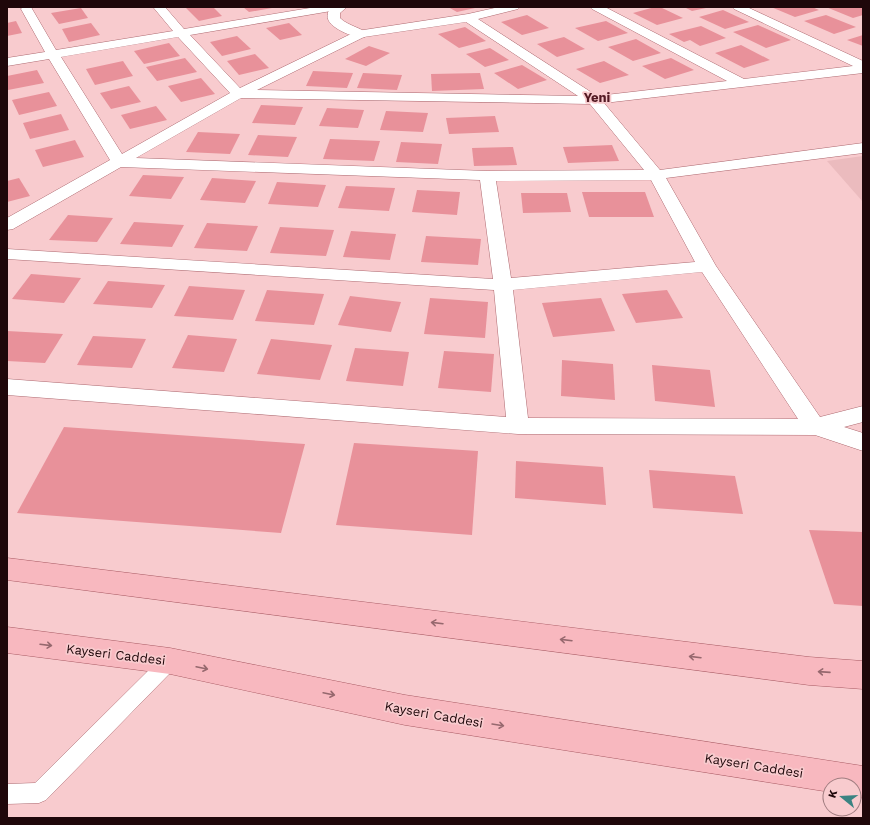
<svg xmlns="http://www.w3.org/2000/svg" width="870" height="825" viewBox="0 0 870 825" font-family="'Work Sans',sans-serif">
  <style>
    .built { fill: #ebbbbe }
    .building { fill: #e8919a }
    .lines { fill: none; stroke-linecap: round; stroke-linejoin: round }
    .service-casing { stroke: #ae6a71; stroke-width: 1 }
    .minor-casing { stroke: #ae6a71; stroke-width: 1 }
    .tertiary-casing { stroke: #ae6a71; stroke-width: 1 }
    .primary-casing { stroke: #a95b64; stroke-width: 1 }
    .service { fill: #fff; fill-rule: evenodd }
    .minor { fill: #fff; fill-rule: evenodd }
    .tertiary { fill: #fff; fill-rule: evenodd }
    .primary { fill: #f8b8bf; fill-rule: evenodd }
    .oneway { stroke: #96686e }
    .labels { text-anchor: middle; stroke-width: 3.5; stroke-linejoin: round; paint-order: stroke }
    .far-district-label { font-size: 13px; font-weight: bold; fill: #531923; stroke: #f8cbce }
    .near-street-label { font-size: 13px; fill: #1f070a; stroke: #f8cbce }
  </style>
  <rect width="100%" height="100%" fill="#f8cbce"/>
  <!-- built -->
  <polygon class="built" points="863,156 863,202 827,161"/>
  <!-- building -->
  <g class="building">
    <polygon points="189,7 213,7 222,16 199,21 186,8"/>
    <polygon points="243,7 272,7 272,8 249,12"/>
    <polygon points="448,7 475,7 475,8 457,12"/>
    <polygon points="655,7 660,7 683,18 657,25 633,13"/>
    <polygon points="684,7 706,7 706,8 692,11"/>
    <polygon points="771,7 812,7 819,10 795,17"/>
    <polygon points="826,7 863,7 863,15 853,18"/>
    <polygon points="81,8 88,18 59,24 51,13"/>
    <polygon points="723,10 749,22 725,29 699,17"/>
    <polygon points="527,15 549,28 522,35 501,22"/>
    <polygon points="826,15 856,27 834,34 804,21"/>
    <polygon points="16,21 22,33 7,36 7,23"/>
    <polygon points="606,21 628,33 598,41 575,28"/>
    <polygon points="91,23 100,35 69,42 62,29"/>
    <polygon points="289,23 302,35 280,40 266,28"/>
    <polygon points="758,25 791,40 766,48 733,32"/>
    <polygon points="701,26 726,38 700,46 690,40 684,42 669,34"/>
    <polygon points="465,27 486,41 459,48 438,34"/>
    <polygon points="863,35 863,46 847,40"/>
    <polygon points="237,36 251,49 222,56 210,42"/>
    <polygon points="564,37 585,49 557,57 537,44"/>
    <polygon points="636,39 661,53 633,61 608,47"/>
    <polygon points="169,43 180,56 144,64 134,51"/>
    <polygon points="741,45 770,60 744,68 715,53"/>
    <polygon points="369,46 390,53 366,66 345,59"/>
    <polygon points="490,48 509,60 485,67 466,54"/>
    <polygon points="255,54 269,68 239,75 227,61"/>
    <polygon points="185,58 197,72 157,81 146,67"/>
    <polygon points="671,58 694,70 665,79 642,66"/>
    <polygon points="123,61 133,76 95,85 86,69"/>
    <polygon points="604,61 629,75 600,83 576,69"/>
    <polygon points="522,65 547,80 518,89 494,73"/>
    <polygon points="37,70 44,83 8,90 7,76"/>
    <polygon points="313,71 353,73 347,88 306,86"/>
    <polygon points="363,73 402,75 397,90 357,88"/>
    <polygon points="480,73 484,89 432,91 431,74"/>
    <polygon points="201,78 215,94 181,102 168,86"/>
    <polygon points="129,86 141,102 111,109 100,93"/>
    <polygon points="49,92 57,106 19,115 12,100"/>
    <polygon points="261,105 303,107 295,125 252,123"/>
    <polygon points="156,106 167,120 130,129 121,115"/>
    <polygon points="327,108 364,110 358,128 319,126"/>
    <polygon points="386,111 428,113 423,132 380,130"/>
    <polygon points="61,114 69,130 30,139 23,123"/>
    <polygon points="495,116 499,132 449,134 446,118"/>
    <polygon points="198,132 240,134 230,154 186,152"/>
    <polygon points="258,135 297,137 288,157 248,155"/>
    <polygon points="330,139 380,141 374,161 323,159"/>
    <polygon points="75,140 84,157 43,167 35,150"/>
    <polygon points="401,142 442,144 438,164 396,162"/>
    <polygon points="612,145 619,161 568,163 563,147"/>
    <polygon points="513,147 517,165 474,166 472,148"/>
    <polygon points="143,175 184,177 171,199 129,196"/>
    <polygon points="19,178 30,196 7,202 7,181"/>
    <polygon points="212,178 256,181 245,203 200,200"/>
    <polygon points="277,182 326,185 318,207 268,204"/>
    <polygon points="346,186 395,188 389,211 338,208"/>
    <polygon points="417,190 460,192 457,215 412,212"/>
    <polygon points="582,192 645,192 654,217 589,217"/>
    <polygon points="521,193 567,193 571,212 523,213"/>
    <polygon points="68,215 113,218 97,242 49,240"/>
    <polygon points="134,222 184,225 172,247 120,244"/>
    <polygon points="207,223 258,226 247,251 194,248"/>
    <polygon points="280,227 334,230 326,256 270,253"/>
    <polygon points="351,231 396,234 390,260 343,257"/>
    <polygon points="426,236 481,239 478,265 421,262"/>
    <polygon points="31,274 81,278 64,303 12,299"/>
    <polygon points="108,281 165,285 152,308 93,304"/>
    <polygon points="189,286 245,290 233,320 174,316"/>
    <polygon points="267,290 324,294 314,325 255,321"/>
    <polygon points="667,290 683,318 636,323 622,294"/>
    <polygon points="350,296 401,302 391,332 338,325"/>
    <polygon points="430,298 488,302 485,338 424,334"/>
    <polygon points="601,298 615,331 553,337 542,303"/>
    <polygon points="7,331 63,334 45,363 7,361"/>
    <polygon points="188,335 237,339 224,372 172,368"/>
    <polygon points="93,336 146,339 132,368 77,365"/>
    <polygon points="271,339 332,345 320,380 257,374"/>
    <polygon points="355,348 409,352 403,386 346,381"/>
    <polygon points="444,351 494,354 491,392 438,388"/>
    <polygon points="562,360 613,364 615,400 561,396"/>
    <polygon points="652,365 710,370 715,407 655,401"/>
    <polygon points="64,427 305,444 281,533 17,513"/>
    <polygon points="354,443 478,451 472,535 336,525"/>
    <polygon points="516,461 603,467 606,505 515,498"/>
    <polygon points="649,470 735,476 743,514 653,508"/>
    <polygon points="809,530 863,532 863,606 834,604"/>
  </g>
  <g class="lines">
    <!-- service casing -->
    <g class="service-casing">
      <polygon id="service" points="170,652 176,655 179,661 176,667 46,800 39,803 7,804 7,784 35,783 164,655"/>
    </g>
    <!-- minor casing -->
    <g class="minor-casing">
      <path id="minor" d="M 23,7 L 31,7 L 56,50 L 173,31 L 153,7 L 165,7 L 184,29 L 316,7 L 343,7 L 341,9 L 337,10 L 190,35 L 240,88 L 357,31 L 468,14 L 499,7 L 520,7 L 518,9 L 478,19 L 597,96 L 727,81 L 592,9 L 590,7 L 605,7 L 744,79 L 853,66 L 734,9 L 732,7 L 747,7 L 863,61 L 863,73 L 604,103 L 660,170 L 863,143 L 863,153 L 666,178 L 716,266 L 820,417 L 863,406 L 863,422 L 844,427 L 863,433 L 863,451 L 815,435 L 518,434 L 7,395 L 7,379 L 506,417 L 494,290 L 7,259 L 7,249 L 493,279 L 480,180 L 121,167 L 13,229 L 7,230 L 7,218 L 110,160 L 49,59 L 7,66 L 7,58 L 45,52 L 21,9 ZM 466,22 L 578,96 L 257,90 L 364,37 ZM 178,37 L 230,93 L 122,154 L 61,57 ZM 241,98 L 590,104 L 644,170 L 487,171 L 136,158 ZM 651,180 L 695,262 L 511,278 L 496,181 ZM 702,272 L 798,419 L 528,418 L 513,290 Z"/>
    </g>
    <!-- tertiary casing -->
    <g class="tertiary-casing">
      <path id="tertiary" d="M 333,7 L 347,7 L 340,13 L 340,18 C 348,26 363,28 367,34 L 365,37 C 356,39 331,29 328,19 C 327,17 328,14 328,12 Z"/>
    </g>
    <!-- primary casing -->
    <g class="primary-casing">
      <g id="primary">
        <polygon points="7,558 809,657 863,661 863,689 809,685 7,580"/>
        <polygon points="7,627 170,648 405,695 863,766 863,798 854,796 854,785 830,785 830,792 405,725 170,674 7,653"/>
      </g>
    </g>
    <!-- service -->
    <use href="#service" class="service"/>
    <!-- minor -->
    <use href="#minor" class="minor"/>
    <!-- tertiary -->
    <use href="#tertiary" class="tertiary"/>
    <!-- primary -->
    <use href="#primary" class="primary"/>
  </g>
  <!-- one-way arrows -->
  <defs><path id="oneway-shaft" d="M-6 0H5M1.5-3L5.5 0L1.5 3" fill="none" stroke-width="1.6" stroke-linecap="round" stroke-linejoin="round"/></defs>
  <g class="oneway">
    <use href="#oneway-shaft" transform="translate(437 623) rotate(-173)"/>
    <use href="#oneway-shaft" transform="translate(566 640) rotate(-173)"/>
    <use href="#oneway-shaft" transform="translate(46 645) rotate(7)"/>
    <use href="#oneway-shaft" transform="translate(695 657) rotate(-173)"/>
    <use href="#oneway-shaft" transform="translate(202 668) rotate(12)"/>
    <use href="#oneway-shaft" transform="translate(824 672) rotate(-176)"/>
    <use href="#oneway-shaft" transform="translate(329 694) rotate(12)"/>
    <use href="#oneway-shaft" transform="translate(498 725) rotate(9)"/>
  </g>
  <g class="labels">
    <!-- far-district labels -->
    <g class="far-district-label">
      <text x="597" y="102">Yeni</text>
    </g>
    <!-- near-street labels -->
    <g class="near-street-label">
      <text transform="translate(116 654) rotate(7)" y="5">Kayseri Caddesi</text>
      <text transform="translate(434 714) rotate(10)" y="5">Kayseri Caddesi</text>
      <text transform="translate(754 765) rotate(9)" y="5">Kayseri Caddesi</text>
    </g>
  </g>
  <!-- border -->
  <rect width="870" height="825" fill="none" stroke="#1f070a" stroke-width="16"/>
  <!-- north arrow -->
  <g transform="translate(842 797) rotate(288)"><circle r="19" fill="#f8cbce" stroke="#a17d80"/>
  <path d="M0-3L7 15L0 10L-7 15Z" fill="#3b8382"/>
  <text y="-6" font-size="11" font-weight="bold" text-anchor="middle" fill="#1f070a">K</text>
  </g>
</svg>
